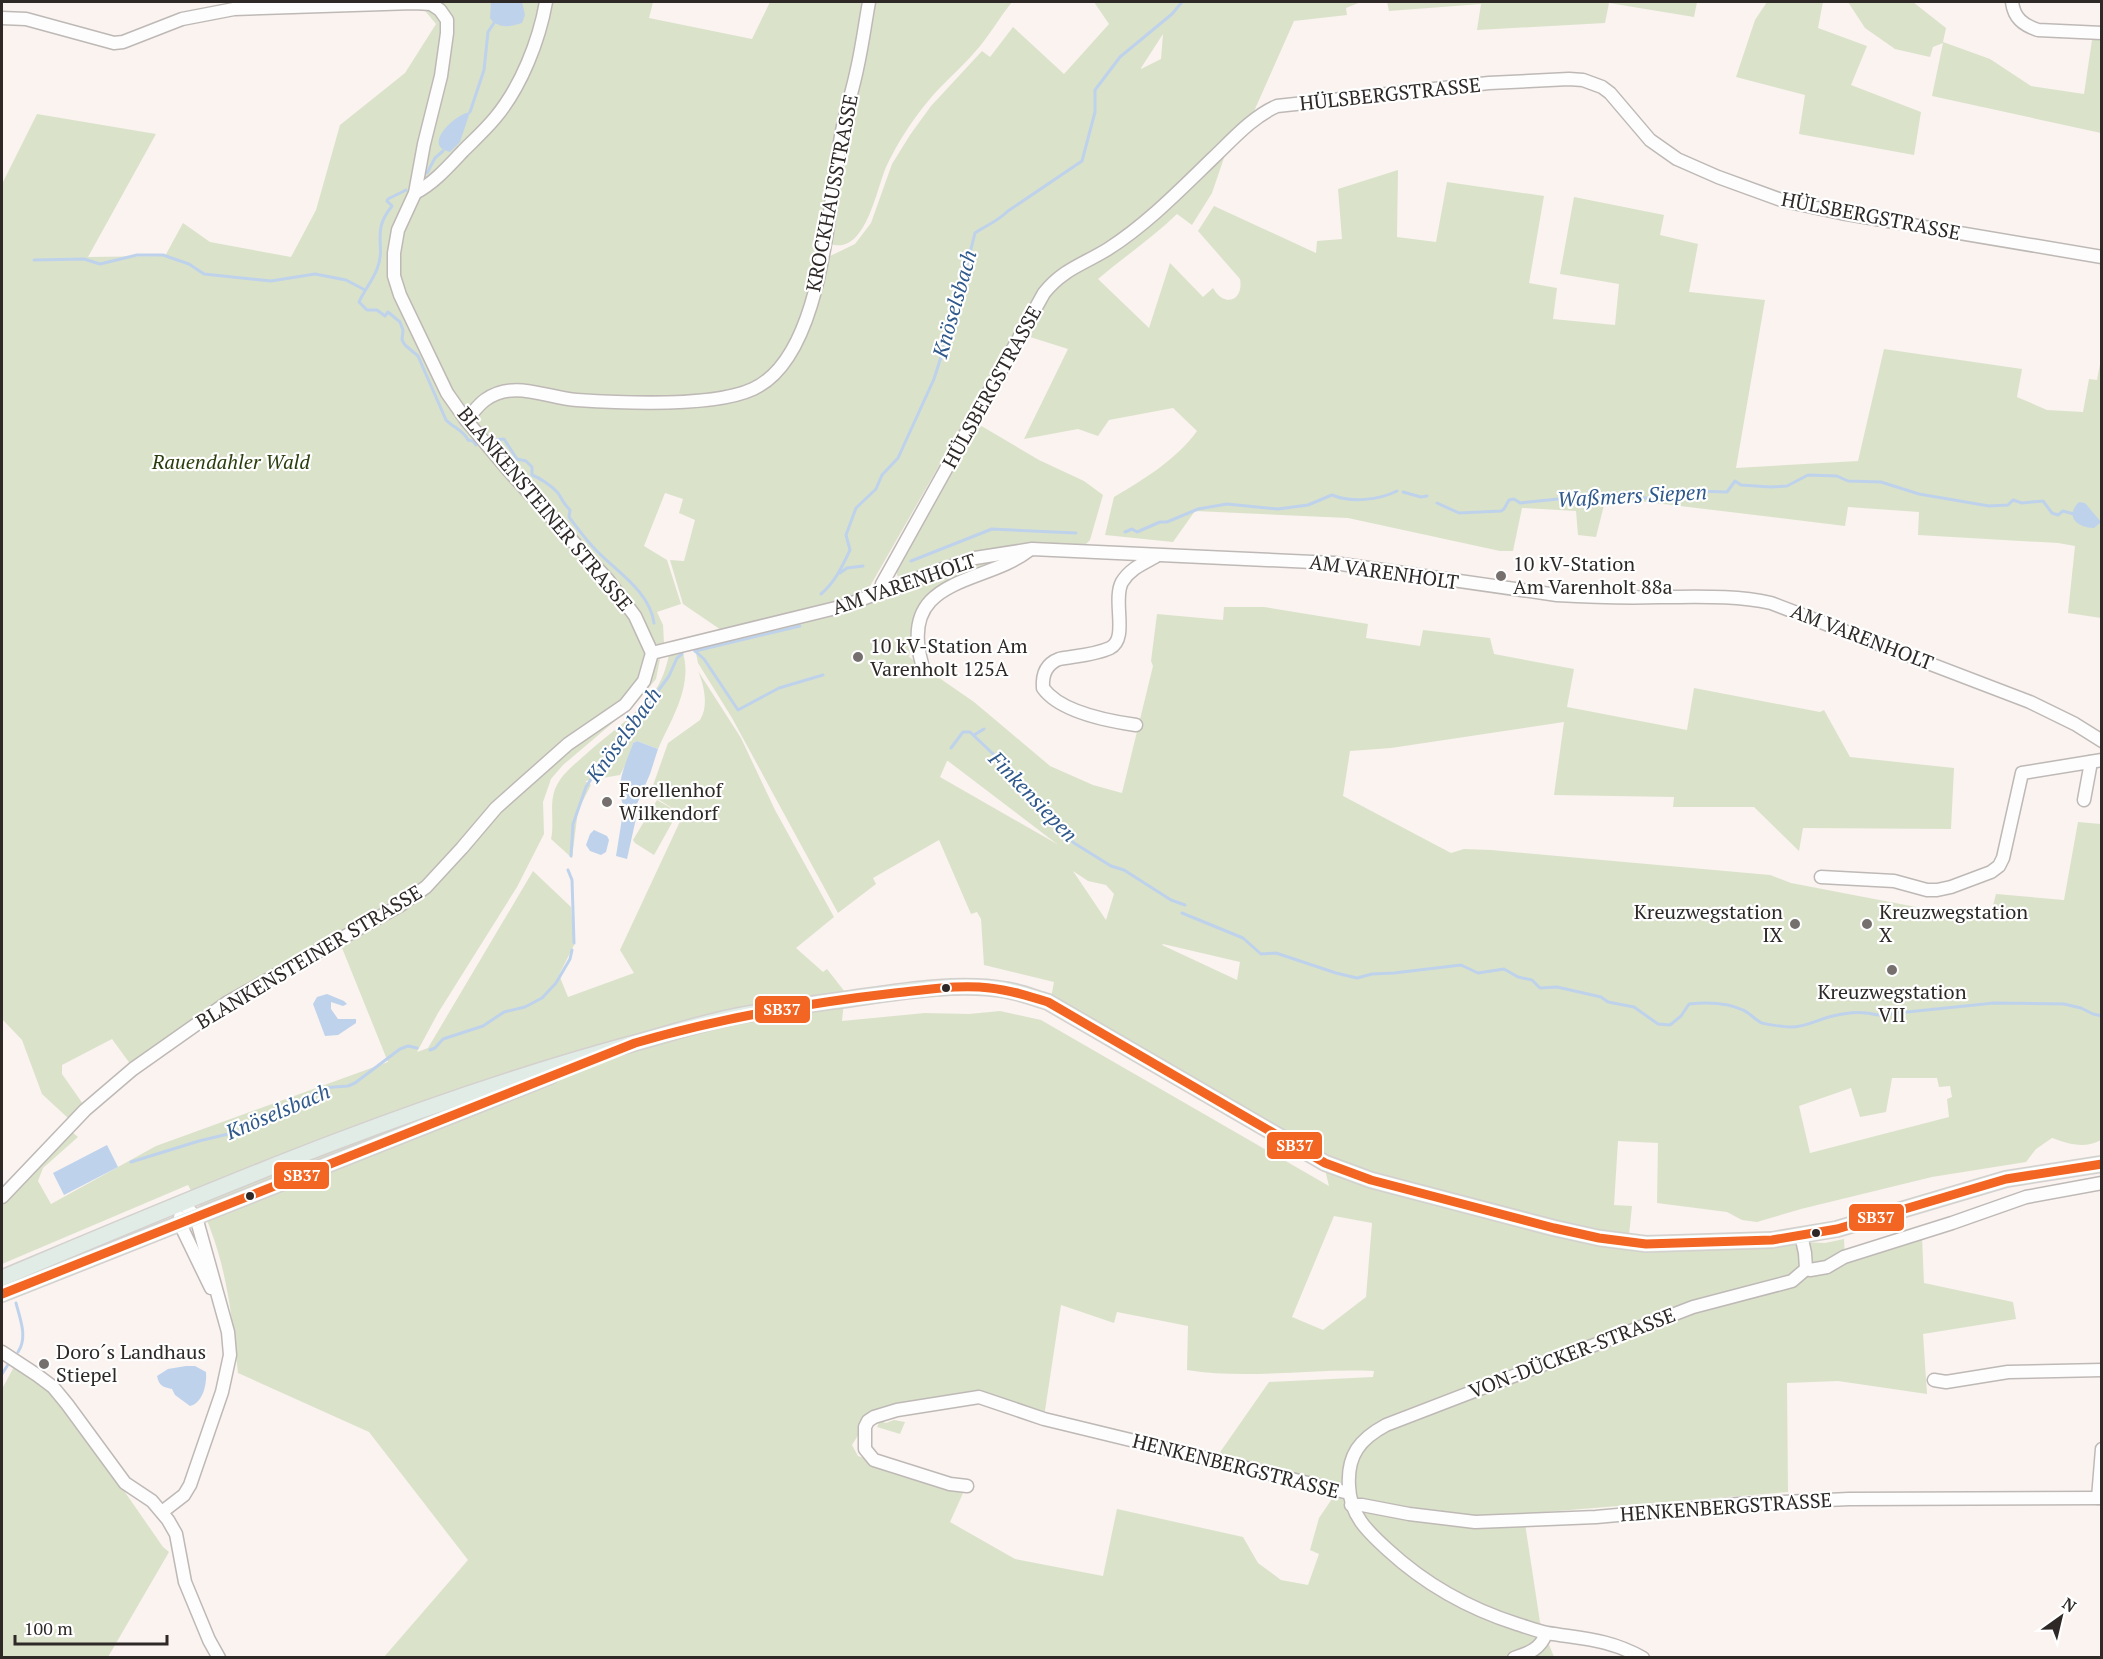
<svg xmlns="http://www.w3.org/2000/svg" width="2103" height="1659" viewBox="0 0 2103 1659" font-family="'PT Serif',serif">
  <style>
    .green { fill: #dbe2ca; fill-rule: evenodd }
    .water { fill: #bed2ec }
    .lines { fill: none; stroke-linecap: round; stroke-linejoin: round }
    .stream { stroke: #bed2ec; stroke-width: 3 }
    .minor-casing { stroke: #beb9b6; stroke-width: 15 }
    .major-casing { stroke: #d4d0ce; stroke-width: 18 }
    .minor { stroke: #fefdfd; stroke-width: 12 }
    .major { stroke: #e1ece6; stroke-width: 15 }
    .bus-1-casing { stroke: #fff; stroke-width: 14 }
    .bus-1 { stroke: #f26522; stroke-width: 9 }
    .poi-dot { fill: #75706d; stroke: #fff; stroke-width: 2 }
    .bus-dot { fill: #2e2927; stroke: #fff; stroke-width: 2 }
    .labels { text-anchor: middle; stroke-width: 4.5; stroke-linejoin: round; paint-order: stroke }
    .street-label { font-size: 20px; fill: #2e2927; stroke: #fff }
    .park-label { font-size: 20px; font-style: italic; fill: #2a3d0c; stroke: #fff }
    .poi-label { font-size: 20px; fill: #2e2927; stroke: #fff; text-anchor: start }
    .water-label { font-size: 21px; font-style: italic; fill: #2f588b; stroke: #fff }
    .line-badge { stroke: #fff; stroke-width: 2 }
    .badge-label { font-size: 16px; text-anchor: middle; font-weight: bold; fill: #fff }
  </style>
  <rect width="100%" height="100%" fill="#faf3f0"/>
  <!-- green -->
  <g class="green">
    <path d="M 395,2 L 653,2 L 649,18 L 752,39 L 770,2 L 1012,2 C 999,18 988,38 974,53 C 960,69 943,83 929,100 C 913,119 898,142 887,165 C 876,188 866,259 828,243 L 828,257 L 855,244 L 871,223 L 892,164 L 910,135 L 931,106 L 982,51 L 990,57 L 1013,27 L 1064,74 L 1109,24 L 1094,2 L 1361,2 L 1346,8 L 1347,15 L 1294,21 L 1251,118 L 1132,224 L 1102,246 L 1061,267 L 1043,284 L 869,588 L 844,602 L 724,632 L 683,604 L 670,560 L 684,561 L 695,520 L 679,513 L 683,499 L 665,493 L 644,546 L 667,560 L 681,604 L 657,612 L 663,625 L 664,643 L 648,646 L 639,679 L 622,701 L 594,719 L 422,884 L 397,904 L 131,1065 L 112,1039 L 62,1065 L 62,1074 L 83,1104 L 69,1119 L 42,1094 L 22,1040 L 2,1019 L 2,184 L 37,114 L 156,134 L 88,257 L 165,256 L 183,223 L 210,242 L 291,257 L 316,210 L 340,125 L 405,73 L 436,24 L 421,6 ZM 1163,34 L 1161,59 L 1141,69 L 1141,68 Z"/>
    <polygon points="1387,2 1697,2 1694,17 1609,3 1605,23 1477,30 1481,4 1389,11"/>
    <polygon points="1767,2 1823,2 1818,28 1867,46 1851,85 1921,112 1914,155 1799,134 1805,95 1736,77 1755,20"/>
    <polygon points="1848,2 1913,2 1946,28 1943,42 1990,59 2031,86 2084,94 2092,40 2101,39 2101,133 1932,96 1943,43 1933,47 1930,57 1895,49 1865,28"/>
    <path d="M 1226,152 L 1212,193 L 1192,225 L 1177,214 C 1152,238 1124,257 1098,279 L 1149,328 L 1170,263 L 1203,297 L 1213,288 C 1224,308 1244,301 1240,279 L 1198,231 L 1214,206 L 1316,253 L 1317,241 L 1342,239 L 1338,189 L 1398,170 L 1397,237 L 1436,242 L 1447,182 L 1544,196 L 1529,283 L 1557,288 L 1553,319 L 1615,325 L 1619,284 L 1560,274 L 1574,197 L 1664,215 L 1660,235 L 1698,244 L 1689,292 L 1765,300 L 1736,468 L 1858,461 L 1884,349 L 2022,369 L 2017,397 L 2047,410 L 2083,412 L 2089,379 L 2097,380 L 2101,359 L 2101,618 L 2068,613 L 2075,546 L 2058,543 L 1918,535 L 1919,512 L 1848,507 L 1845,526 L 1606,497 L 1596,537 L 1578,535 L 1576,511 L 1522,508 L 1513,551 L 1500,551 L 1348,518 L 1195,511 L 1173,542 L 1105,535 L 1114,497 C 1143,480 1177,459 1197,431 L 1173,408 L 1109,420 L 1098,436 L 1078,429 L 1024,439 L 1068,349 L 1027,336 L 1051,290 L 1062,279 L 1118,250 Z"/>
    <polygon points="978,424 1039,460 1084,481 1103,495 1090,540 1084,546 1015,544 932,567 900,579 897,575 897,568 949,470"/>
    <path d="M 1008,557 C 991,564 946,578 935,588 C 917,603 912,636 909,657 L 974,702 L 1050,766 L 1093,785 L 1122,793 L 1153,666 L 1151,661 L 1157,614 L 1223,620 L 1224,607 L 1264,607 L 1368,624 L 1366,638 L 1420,646 L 1423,630 L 1490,638 L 1494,654 L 1574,669 L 1567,707 L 1687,730 L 1694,688 L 1820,712 L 1824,710 L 1850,757 L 1954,768 L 1951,829 L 1803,828 L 1799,851 L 1754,807 L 1673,807 L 1674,797 L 1554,795 L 1564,722 L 1391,748 L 1350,751 L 1343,796 L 1451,853 L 1464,849 L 1491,850 L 1770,875 L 1791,883 L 1989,921 L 1996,894 L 2064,900 L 2078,822 L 2101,824 L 2101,1140 C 2085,1149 2068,1144 2052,1138 L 2036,1149 L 2026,1162 L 1932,1177 L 1801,1209 L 1757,1222 L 1742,1220 L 1727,1212 L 1657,1203 L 1658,1143 L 1618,1141 L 1614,1205 L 1632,1206 L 1629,1235 L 1825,1243 L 1844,1239 L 1845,1258 L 1922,1237 L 1924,1283 L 2013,1302 L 2016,1319 L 1923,1334 L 1927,1394 L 1838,1381 L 1787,1383 L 1788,1492 L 1545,1512 L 1524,1517 L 1540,1622 L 1554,1657 L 384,1657 L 468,1560 L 369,1432 L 238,1373 C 233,1325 228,1276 211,1231 C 206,1215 196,1200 188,1185 L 2,1264 L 2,1198 L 16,1193 L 71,1131 L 78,1137 L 43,1168 L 38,1181 L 51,1204 L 156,1146 L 388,1062 L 340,943 L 467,851 L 510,801 L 538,773 L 603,725 L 656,660 L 660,659 L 656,679 L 635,704 L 563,765 L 551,779 L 543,802 L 544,834 L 517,887 L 438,1013 L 417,1052 L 428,1048 L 533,871 L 571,907 L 574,945 L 559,975 L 568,997 L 634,973 L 620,950 L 683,815 L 650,794 L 668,743 L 700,720 C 709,706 704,685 698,671 L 741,738 L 775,810 L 834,917 L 796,948 L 823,972 L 827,969 L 845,992 L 842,1021 L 925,1013 L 969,1014 L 1000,1011 L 1041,1020 L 1329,1186 L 1321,1153 L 1051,998 L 1054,982 L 984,965 L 981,919 L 977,912 L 971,914 L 939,840 L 873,878 L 876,884 L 838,913 L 732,718 L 698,663 L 695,648 L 828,615 L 886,598 L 957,569 ZM 947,761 L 948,761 L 1057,844 L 940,777 ZM 1073,871 L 1088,881 L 1106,885 L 1114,894 L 1106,920 ZM 1163,944 L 1240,962 L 1237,980 L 1162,945 ZM 1892,1078 L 1937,1078 L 1939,1087 L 1950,1086 L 1952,1097 L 1947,1099 L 1949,1117 L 1810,1153 L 1799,1106 L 1851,1088 L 1860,1117 L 1886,1112 ZM 1334,1216 L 1372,1223 L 1366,1297 L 1323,1330 L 1292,1317 ZM 1061,1305 L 1114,1323 L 1117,1312 L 1188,1326 L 1187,1370 C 1249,1380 1312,1368 1374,1371 L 1373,1377 L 1269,1382 L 1216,1458 L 1340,1487 L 1319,1518 L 1310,1550 L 1319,1554 L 1308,1585 L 1281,1580 L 1258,1563 L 1243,1537 L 1117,1509 L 1103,1576 L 1015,1559 L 950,1522 L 964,1491 L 858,1456 L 852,1445 L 872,1413 L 991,1399 L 1044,1417 Z"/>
    <path d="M 682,650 C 694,684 672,718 658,749 L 637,741 L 633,743 L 627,762 L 620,775 L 585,781 L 591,785 L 578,810 L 572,858 L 551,839 C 555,822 548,801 557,785 C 563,773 575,764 585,755 C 607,735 634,717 653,693 C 662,682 666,668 669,655 Z"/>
    <polygon points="657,800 678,812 654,855 635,843 633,840"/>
    <polygon points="15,1365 59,1397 163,1547 169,1552 108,1657 2,1658 2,1389"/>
    <polygon points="894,1420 905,1422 900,1434 877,1427 880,1421 886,1423"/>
  </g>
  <!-- water -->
  <g class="water">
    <path d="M 491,2 L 522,2 L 525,15 L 522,23 C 510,27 498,29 490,18 Z"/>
    <path d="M 470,112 L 460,142 L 450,152 C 421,146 455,114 470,112 Z"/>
    <path d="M 2079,502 L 2085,503 L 2101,522 L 2094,528 C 2078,528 2064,517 2079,502 Z"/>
    <path d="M 637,741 L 658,749 L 650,774 L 637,804 L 637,814 L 627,859 L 616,856 L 624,806 C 613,786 627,762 633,743 Z"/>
    <polygon points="594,830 607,836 609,840 606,852 601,855 590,851 586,845 590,834"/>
    <polygon points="327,994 344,1001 347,1004 343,1006 331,1002 331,1009 338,1019 356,1019 356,1023 338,1035 325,1036 313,1004 317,997"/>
    <polygon points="107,1145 118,1167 64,1195 53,1173"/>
    <path d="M 186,1366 L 195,1366 L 206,1372 C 207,1384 203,1403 190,1406 L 175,1395 L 172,1389 C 163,1387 159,1386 157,1376 L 168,1369 Z"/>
  </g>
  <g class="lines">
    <!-- stream -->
    <g class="stream">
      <polyline points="470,112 484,70 488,32 494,23 494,20"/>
      <polyline points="427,173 435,158 443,151"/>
      <path d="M 406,190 L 388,199 L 387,201 L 392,206 C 370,233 387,244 377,269 C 373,280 364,291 359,302 L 367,310 L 377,310 L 385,316 L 388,312 L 400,322 L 403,330 L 402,340 L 405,345 L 418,356 L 446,420 C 454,428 463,430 468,440 L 473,441 L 476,445"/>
      <polyline points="34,260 84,259 100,264 137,255 163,255 189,264 204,274 271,281 315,274 346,280 365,290"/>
      <path d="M 492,440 L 504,439 L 517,459 L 526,461 L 532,467 L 532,475 C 540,478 552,486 558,493 C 563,500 562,502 570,510 L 569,517 C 579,530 588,543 600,554 C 620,574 650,593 654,623"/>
      <polyline points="1403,492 1421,497 1427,496"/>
      <path d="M 1437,503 L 1459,513 L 1501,511 L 1504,509 L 1509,500 L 1514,499 L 1520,503 L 1558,499 L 1631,496 C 1644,500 1656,497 1669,495 C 1687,492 1710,491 1727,492 L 1735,481 L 1741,485 L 1771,487 L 1787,486 L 1808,475 L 1837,476 L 1848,481 L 1881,482 L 1919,494 L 1989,506 L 2008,505 L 2013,500 L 2022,503 L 2043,501 L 2052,513 L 2058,515 L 2063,511 L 2077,515"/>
      <path d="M 1125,532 L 1132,529 L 1137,532 L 1160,522 L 1167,522 L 1198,509 L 1227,504 L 1278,509 L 1308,505 L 1332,495 C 1351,503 1379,500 1397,491"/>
      <polyline points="911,561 992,529 1076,533"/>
      <polyline points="840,573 847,568 863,566"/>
      <path d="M 821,594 C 835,582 842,567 850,550 L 846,535 L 856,508 L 876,489 L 882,475 L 898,458 L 934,379 L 955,313 L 975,233 C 987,225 998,221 1008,211 L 1082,161 L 1095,112 L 1095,90 L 1120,57 L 1172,14 L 1182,2"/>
      <polyline points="695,651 704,659 738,710 779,688 823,675"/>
      <polyline points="695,651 800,626"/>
      <polyline points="974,735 984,729"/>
      <polyline points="951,748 963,732 970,732 1028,787 1059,829 1074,843 1111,866 1124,870 1171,900 1185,905"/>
      <polyline points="571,856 573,824 586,787 595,773 608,759 615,742 644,710 669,676 677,658 682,654"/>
      <polyline points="568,870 572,880 574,943"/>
      <path d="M 1182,913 L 1243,938 L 1261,954 L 1276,953 L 1336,973 L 1357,978 L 1372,974 L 1394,973 L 1461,965 L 1478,973 L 1504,969 L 1518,977 L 1532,980 L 1540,988 L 1557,987 L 1601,997 L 1608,1002 L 1634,1007 L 1658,1024 L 1670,1025 L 1681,1016 L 1689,1004 C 1708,1002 1726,1002 1743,1010 C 1750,1013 1755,1020 1762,1023 C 1764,1024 1785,1027 1789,1027 C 1805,1028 1818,1019 1833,1016 C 1848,1012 1864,1011 1878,1015 L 1994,1003 L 2064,1004 L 2081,1008 L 2093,1014 L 2102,1016"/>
      <polyline points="430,1050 435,1048 443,1039 483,1026 504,1012 525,1007 542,998 556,983 570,959 572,950"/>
      <polyline points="131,1162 199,1141 245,1130 306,1102 322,1088 348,1086 355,1083 400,1049 408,1046 417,1048"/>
      <path d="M 16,1303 C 20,1319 28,1337 18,1352"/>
      <polyline points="2,1374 9,1363"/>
    </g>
    <!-- minor casing -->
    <g class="minor-casing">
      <g id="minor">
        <path d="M 2012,2 C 2014,18 2023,25 2038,30 L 2102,33"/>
        <polyline points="2,18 26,19 114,43 123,42 182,19 234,9 414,3 431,4 440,10 447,20 447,33 441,76 424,144 415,193 398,230 394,253 394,276 400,295 447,393 466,420 509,471 608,580 635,616 652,653 644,681 625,705 568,744 496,808 462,848 426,887 399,906 228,1002 133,1069 85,1110 2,1197"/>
        <path d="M 415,193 C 434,183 448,167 463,151 C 474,140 485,130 495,118 C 521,87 539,41 546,2"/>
        <path d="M 466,420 C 472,414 478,405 485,400 C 514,379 546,398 577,400 C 622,403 714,407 753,389 C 825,356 828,199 842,131 C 846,110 853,89 857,69 C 862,47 865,24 869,2"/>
        <path d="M 880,592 L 882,584 L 1044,293 C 1063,269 1084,264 1108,249 C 1147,224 1180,190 1213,158 C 1232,140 1252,117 1277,106 L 1489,83 L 1569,79 L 1583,80 L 1602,87 L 1610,93 L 1650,140 L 1677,159 L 1718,177 L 1784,201 L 1841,213 L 2102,257"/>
        <path d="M 652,653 L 844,606 L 934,572 L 975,558 L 1032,549 L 1334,563 L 1557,595 C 1591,597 1625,598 1660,597 C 1697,597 1734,595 1771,603 L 2030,702 L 2075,724 L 2102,741"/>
        <path d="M 922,664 C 897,576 984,585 1028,551"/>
        <path d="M 1136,725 C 1108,721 1060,712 1043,688 C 1042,675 1046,664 1059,659 C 1075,656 1095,655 1110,648 C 1129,639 1112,600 1122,582 C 1130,569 1142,564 1155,557"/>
        <polyline points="2084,800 2091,762"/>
        <polyline points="1821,877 1894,881 1927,890 1937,890 1951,887 1991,872 1999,866 2003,858 2022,773 2102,760"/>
        <polyline points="180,1217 180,1224 211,1288"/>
        <polyline points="1806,1269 1810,1270 1827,1267 1844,1257 1952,1223 2026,1197 2102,1183"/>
        <polyline points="2,1352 37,1375 53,1387 67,1404 125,1483 152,1501 168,1520 176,1534 185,1582 209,1640 219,1658"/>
        <polyline points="1934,1380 1946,1382 2008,1372 2102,1370"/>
        <polyline points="967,1486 950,1484 874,1460 865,1449 865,1427 868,1421 874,1417 897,1410 979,1397 1044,1419 1349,1493"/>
        <polyline points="2098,1498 2102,1449"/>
        <polyline points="1351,1505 1362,1505 1409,1514 1475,1522 1596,1517 1738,1504 1849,1499 2102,1498"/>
        <polyline points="162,1512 184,1495 190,1485 222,1392 230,1355 228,1332 196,1217 182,1202"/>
        <path d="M 1514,1658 C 1529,1653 1541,1649 1546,1633"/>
        <path d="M 1643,1658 C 1609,1639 1584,1639 1547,1633 C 1537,1631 1527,1627 1517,1624 C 1467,1608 1426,1585 1388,1550 C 1367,1531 1350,1515 1349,1486 C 1347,1455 1360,1439 1386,1425 L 1693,1307 L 1792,1281 L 1806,1269 L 1805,1253 L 1801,1235"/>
      </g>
    </g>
    <!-- major casing -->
    <g class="major-casing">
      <g id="major">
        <path d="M 2,1278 C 209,1191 414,1103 631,1044 C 665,1035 698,1024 732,1017 C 768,1010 805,1005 841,1000 C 892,993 955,981 1006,990 C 1020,992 1034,998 1048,1002 L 1325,1163 L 1371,1180 L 1554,1228 L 1599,1238 L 1646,1244 L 1772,1240 L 1837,1229 L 2006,1179 L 2102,1164"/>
        <polyline points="2,1294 551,1076"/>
      </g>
    </g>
    <!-- minor -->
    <use href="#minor" class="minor"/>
    <!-- major -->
    <use href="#major" class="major"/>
    <!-- bus-1 casing -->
    <g class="bus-1-casing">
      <path id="bus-1" d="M 2,1294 L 635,1043 C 720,1018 807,1003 895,993 C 927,990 959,984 990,988 C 1010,990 1029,996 1048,1002 L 1325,1163 L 1371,1180 L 1554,1228 L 1599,1238 L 1646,1244 L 1772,1240 L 1837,1229 L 2006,1179 L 2102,1164"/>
    </g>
    <!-- bus-1 -->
    <use href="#bus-1" class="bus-1"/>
  </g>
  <!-- markers -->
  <g class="poi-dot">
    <circle cx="1501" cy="576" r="6"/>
    <circle cx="858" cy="657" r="6"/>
    <circle cx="607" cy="802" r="6"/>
    <circle cx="1795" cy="924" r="6"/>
    <circle cx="1867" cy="924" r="6"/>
    <circle cx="1892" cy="970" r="6"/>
    <circle cx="44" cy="1364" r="6"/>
  </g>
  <g class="bus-dot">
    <circle cx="946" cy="988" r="5"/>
    <circle cx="250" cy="1196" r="5"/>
    <circle cx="1816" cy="1233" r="5"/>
  </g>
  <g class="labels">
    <!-- street labels -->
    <g class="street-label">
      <text transform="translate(1390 94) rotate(-6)" y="7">HÜLSBERGSTRASSE</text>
      <text transform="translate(832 193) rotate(-79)" y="7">KROCKHAUSSTRASSE</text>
      <text transform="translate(1871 216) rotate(11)" y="7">HÜLSBERGSTRASSE</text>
      <text transform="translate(992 387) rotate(-61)" y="7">HÜLSBERGSTRASSE</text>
      <text transform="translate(545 509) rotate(50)" y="7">BLANKENSTEINER STRASSE</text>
      <text transform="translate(1384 572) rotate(8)" y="7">AM VARENHOLT</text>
      <text transform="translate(904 584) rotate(-19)" y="7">AM VARENHOLT</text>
      <text transform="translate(1862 637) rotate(21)" y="7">AM VARENHOLT</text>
      <text transform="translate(309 957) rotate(-31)" y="7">BLANKENSTEINER STRASSE</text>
      <text transform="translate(1572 1353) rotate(-21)" y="7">VON-DÜCKER-STRASSE</text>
      <text transform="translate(1236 1466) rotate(14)" y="7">HENKENBERGSTRASSE</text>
      <text transform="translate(1726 1507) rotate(-4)" y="7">HENKENBERGSTRASSE</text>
    </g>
    <!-- park labels -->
    <g class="park-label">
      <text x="231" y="469">Rauendahler Wald</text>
    </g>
    <!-- poi labels -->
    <g class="poi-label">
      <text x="1513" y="571">10 kV-Station<tspan x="1513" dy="23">Am Varenholt 88a</tspan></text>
      <text x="870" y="653">10 kV-Station Am<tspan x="870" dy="23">Varenholt 125A</tspan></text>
      <text x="619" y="797">Forellenhof<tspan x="619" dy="23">Wilkendorf</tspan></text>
      <text x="1783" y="919" text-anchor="end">Kreuzwegstation<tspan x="1783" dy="23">IX</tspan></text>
      <text x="1879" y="919">Kreuzwegstation<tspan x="1879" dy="23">X</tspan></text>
      <text x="1892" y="999" text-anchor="middle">Kreuzwegstation<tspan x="1892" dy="23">VII</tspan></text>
      <text x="56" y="1359">Doro´s Landhaus<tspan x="56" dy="23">Stiepel</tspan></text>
    </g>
    <!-- water labels -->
    <g class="water-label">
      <text transform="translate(955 304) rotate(-74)" y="7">Knöselsbach</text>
      <text transform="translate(1632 496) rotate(-3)" y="7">Waßmers Siepen</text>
      <text transform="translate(624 735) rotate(-54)" y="7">Knöselsbach</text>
      <text transform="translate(1033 797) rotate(46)" y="7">Finkensiepen</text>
      <text transform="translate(278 1112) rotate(-23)" y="7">Knöselsbach</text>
    </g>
  </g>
  <g class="line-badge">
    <rect x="754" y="995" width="57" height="29" rx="6" fill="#f26522"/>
    <rect x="1266" y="1131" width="57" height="29" rx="6" fill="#f26522"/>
    <rect x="273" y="1161" width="57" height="29" rx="6" fill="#f26522"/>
    <rect x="1848" y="1203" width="57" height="29" rx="6" fill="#f26522"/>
  </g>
  <g class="badge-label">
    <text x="782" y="1015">SB37</text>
    <text x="1295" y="1151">SB37</text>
    <text x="302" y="1181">SB37</text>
    <text x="1876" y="1223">SB37</text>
  </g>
  <!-- border -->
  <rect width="2103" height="1659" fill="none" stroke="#2e2927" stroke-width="6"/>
  <!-- north arrow -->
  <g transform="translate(2061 1617) rotate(34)" stroke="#ffffff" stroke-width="4.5" paint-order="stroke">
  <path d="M0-4.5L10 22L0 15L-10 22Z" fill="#2e2927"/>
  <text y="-9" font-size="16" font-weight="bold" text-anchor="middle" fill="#2e2927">N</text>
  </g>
  <!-- scale -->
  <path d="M15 1635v9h152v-9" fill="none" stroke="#2e2927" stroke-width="3"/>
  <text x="24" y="1635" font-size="18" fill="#2e2927" stroke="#ffffff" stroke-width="4.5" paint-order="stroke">100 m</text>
</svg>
